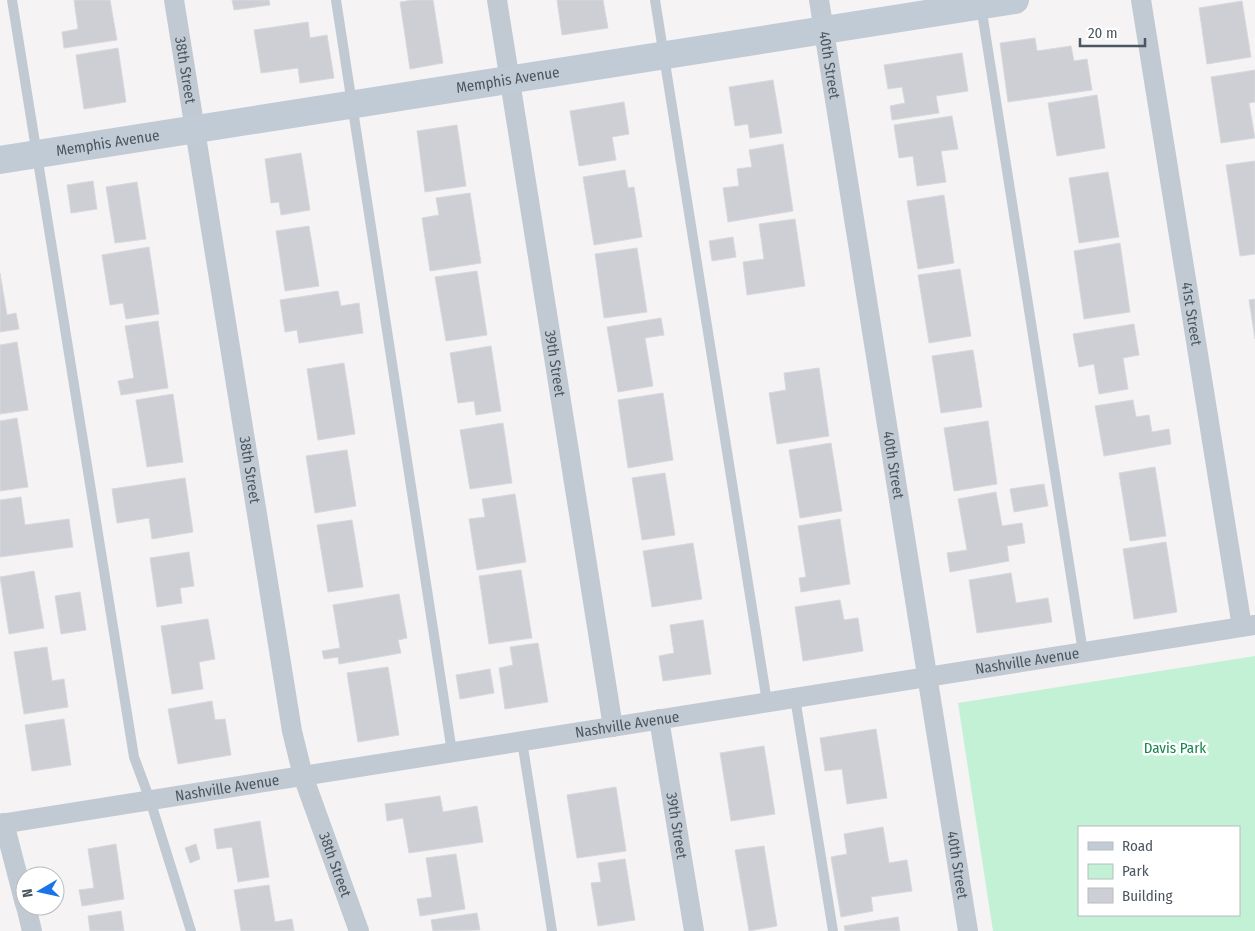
<svg xmlns="http://www.w3.org/2000/svg" width="1255" height="931" viewBox="0 0 1255 931" font-family="'Fira Sans Condensed',sans-serif">
  <style>
    .park { fill: #c3f1d5; fill-rule: evenodd }
    .building { fill: #cdcfd5; stroke: #d7d9de }
    .lines { fill: none; stroke-linecap: round; stroke-linejoin: round }
    .lane { stroke: #c1cad2; stroke-width: 10 }
    .street { stroke: #c1cad2; stroke-width: 20 }
    .secondary { stroke: #c1cbd6; stroke-width: 28 }
    .labels { text-anchor: middle; stroke-width: 5; stroke-linejoin: round; paint-order: stroke }
    .street-label { font-size: 15px; fill: #4a5661; stroke: #fff }
    .park-label { font-size: 15px; fill: #17864f; stroke: #fff }
  </style>
  <rect width="100%" height="100%" fill="#f5f3f3"/>
  <!-- park -->
  <path class="park" d="M 1255,656 L 1255,931 L 993,931 L 958,703 ZM 1079,827 L 1239,827 L 1239,915 L 1079,915 Z"/>
  <!-- building -->
  <g class="building">
    <polygon points="74,0 110,0 117,40 64,48 62,32 78,29"/>
    <polygon points="232,0 269,0 270,5 234,10"/>
    <polygon points="413,0 433,0 443,63 410,69 400,2"/>
    <polygon points="557,0 603,0 608,28 562,35"/>
    <polygon points="1242,1 1251,57 1207,64 1199,8"/>
    <polygon points="308,22 310,38 327,35 334,78 300,83 298,68 261,73 254,30"/>
    <polygon points="1035,38 1037,51 1071,46 1074,61 1087,59 1092,90 1008,102 1000,43"/>
    <polygon points="118,48 126,102 84,109 76,55"/>
    <polygon points="962,53 968,91 936,96 939,113 892,120 890,106 905,103 902,87 888,89 884,65"/>
    <polygon points="1255,70 1255,102 1249,103 1255,138 1221,143 1211,77"/>
    <polygon points="773,80 782,133 750,138 748,124 735,126 729,87"/>
    <polygon points="1097,95 1105,148 1057,156 1048,103"/>
    <polygon points="624,102 629,134 612,137 616,160 579,166 570,111"/>
    <polygon points="952,116 958,149 941,151 946,182 917,186 913,156 899,158 894,125"/>
    <polygon points="457,125 466,186 425,192 417,131"/>
    <polygon points="783,144 793,211 728,222 723,188 739,186 737,169 752,167 749,150"/>
    <polygon points="301,153 310,210 281,215 279,202 271,203 265,159"/>
    <polygon points="1255,161 1255,254 1240,256 1226,165"/>
    <polygon points="625,170 628,188 634,187 642,237 594,245 583,177"/>
    <polygon points="1108,172 1119,237 1079,243 1069,178"/>
    <polygon points="93,181 97,209 71,213 67,185"/>
    <polygon points="137,182 146,239 115,243 106,187"/>
    <polygon points="470,193 481,263 430,271 422,218 439,215 436,198"/>
    <polygon points="944,195 954,263 918,269 907,201"/>
    <polygon points="795,219 805,286 747,295 743,262 764,259 759,224"/>
    <polygon points="309,226 319,286 285,291 276,231"/>
    <polygon points="733,237 736,257 712,261 709,241"/>
    <polygon points="1120,243 1130,312 1084,319 1074,251"/>
    <polygon points="149,247 159,314 126,319 123,303 110,305 102,255"/>
    <polygon points="637,248 647,312 604,318 595,254"/>
    <polygon points="960,269 971,336 929,343 918,275"/>
    <polygon points="477,271 487,335 446,341 435,277"/>
    <polygon points="0,273 7,315 16,313 19,329 0,332"/>
    <polygon points="338,291 341,306 359,303 363,333 299,343 297,330 285,332 280,300"/>
    <polygon points="1255,299 1255,339 1249,300"/>
    <polygon points="661,318 664,335 645,338 653,386 618,392 607,327"/>
    <polygon points="158,321 168,388 121,395 118,381 134,378 125,326"/>
    <polygon points="1134,324 1139,355 1123,358 1128,389 1099,394 1094,364 1079,367 1073,334"/>
    <polygon points="17,342 28,410 0,414 0,345"/>
    <polygon points="491,346 501,411 476,415 474,401 458,403 450,353"/>
    <polygon points="973,350 982,407 941,413 932,356"/>
    <polygon points="344,363 355,434 318,440 307,369"/>
    <polygon points="819,368 829,436 777,444 769,393 786,390 784,373"/>
    <polygon points="663,393 673,460 628,468 618,400"/>
    <polygon points="173,394 183,462 147,467 136,400"/>
    <polygon points="1133,400 1136,417 1149,415 1152,432 1169,429 1171,444 1104,456 1095,406"/>
    <polygon points="17,418 28,487 0,491 0,421"/>
    <polygon points="988,421 997,484 954,491 944,428"/>
    <polygon points="503,423 512,483 470,489 460,430"/>
    <polygon points="831,443 842,511 800,518 789,450"/>
    <polygon points="347,450 356,506 315,513 306,456"/>
    <polygon points="1155,467 1166,536 1130,541 1119,473"/>
    <polygon points="665,473 675,535 642,540 632,478"/>
    <polygon points="185,478 193,532 152,539 149,518 117,523 112,489"/>
    <polygon points="1044,484 1048,506 1014,512 1010,489"/>
    <polygon points="996,492 1002,526 1022,523 1025,543 1007,546 1009,561 950,572 947,553 967,550 958,499"/>
    <polygon points="515,494 526,562 477,570 469,519 485,517 482,499"/>
    <polygon points="21,497 25,525 69,519 73,547 0,557 0,500"/>
    <polygon points="840,519 850,584 801,592 799,578 806,577 798,526"/>
    <polygon points="352,520 363,587 328,592 317,525"/>
    <polygon points="1166,542 1177,612 1134,619 1123,549"/>
    <polygon points="693,543 702,599 652,607 643,551"/>
    <polygon points="189,552 194,586 180,588 182,603 157,607 150,558"/>
    <polygon points="521,570 532,638 489,644 479,576"/>
    <polygon points="34,571 44,628 9,634 0,577"/>
    <polygon points="1011,573 1016,603 1048,598 1052,622 977,633 969,580"/>
    <polygon points="80,592 86,630 61,634 55,596"/>
    <polygon points="399,594 407,638 398,640 401,653 339,664 338,657 324,659 322,651 340,648 333,605"/>
    <polygon points="840,600 844,620 858,618 863,651 803,661 795,607"/>
    <polygon points="208,619 215,659 199,662 203,689 172,694 161,626"/>
    <polygon points="703,620 711,674 663,681 659,656 674,653 670,625"/>
    <polygon points="538,643 548,702 505,709 499,668 513,665 510,647"/>
    <polygon points="47,647 52,681 64,679 68,707 24,714 14,652"/>
    <polygon points="388,667 399,735 358,742 347,673"/>
    <polygon points="490,669 494,693 460,699 456,675"/>
    <polygon points="212,701 215,720 225,719 231,755 178,764 168,709"/>
    <polygon points="64,719 71,765 32,771 25,725"/>
    <polygon points="876,729 887,798 847,804 842,769 825,771 820,738"/>
    <polygon points="764,746 775,814 731,821 720,753"/>
    <polygon points="616,787 626,851 577,858 567,795"/>
    <polygon points="440,796 443,812 477,806 483,842 409,853 403,818 387,821 385,804"/>
    <polygon points="260,821 269,877 238,882 232,847 217,849 214,829"/>
    <polygon points="883,827 889,863 907,860 912,891 871,897 873,911 841,917 831,857 847,854 844,834"/>
    <polygon points="116,844 124,899 82,906 79,890 94,888 88,849"/>
    <polygon points="196,844 200,859 190,863 185,848"/>
    <polygon points="764,846 777,926 749,931 735,850"/>
    <polygon points="456,854 465,909 420,916 417,899 432,897 426,858"/>
    <polygon points="625,859 635,920 598,926 591,883 601,882 598,863"/>
    <polygon points="269,885 275,922 292,919 294,931 241,931 234,890"/>
    <polygon points="121,911 124,931 90,931 88,916"/>
    <polygon points="477,913 480,930 433,931 431,920"/>
    <polygon points="898,917 900,931 845,931 844,926"/>
  </g>
  <g class="lines">
    <!-- lane -->
    <g class="lane">
      <polyline points="12,0 134,757 150,800 191,931"/>
      <polyline points="336,0 452,752"/>
      <polyline points="655,0 767,702"/>
      <polyline points="981,6 1083,652"/>
      <polyline points="795,698 833,931"/>
      <polyline points="522,741 552,931"/>
    </g>
    <!-- street -->
    <g class="street">
      <path id="s1" d="M 174,0 L 292,731 L 303,776 L 359,931"/>
      <path id="s2" d="M 497,0 L 613,727"/>
      <path id="s3" d="M 819,0 L 968,931"/>
      <path id="s4" d="M 1141,0 L 1242,627"/>
      <path id="s5" d="M 659,719 L 694,931"/>
      <polyline points="4,823 25,904"/>
      <path id="s6" d="M 0,824 L 1255,625"/>
      <polyline points="26,906 32,931"/>
    </g>
    <!-- secondary -->
    <path class="secondary" id="s7" d="M 0,160 L 1015,0"/>
  </g>
  <g class="labels">
    <!-- street labels -->
    <g class="street-label">
      <text dy="5" stroke="none"><textPath href="#s3" startOffset="66">40th Street</textPath></text>
      <text dy="5" stroke="none"><textPath href="#s1" startOffset="71">38th Street</textPath></text>
      <text dy="5" stroke="none"><textPath href="#s7" startOffset="514">Memphis Avenue</textPath></text>
      <text dy="5" stroke="none"><textPath href="#s7" startOffset="109">Memphis Avenue</textPath></text>
      <text dy="5" stroke="none"><textPath href="#s4" startOffset="318">41st Street</textPath></text>
      <text dy="5" stroke="none"><textPath href="#s2" startOffset="368">39th Street</textPath></text>
      <text dy="5" stroke="none"><textPath href="#s3" startOffset="471">40th Street</textPath></text>
      <text dy="5" stroke="none"><textPath href="#s1" startOffset="476">38th Street</textPath></text>
      <text dy="5" stroke="none"><textPath href="#s6" startOffset="1040">Nashville Avenue</textPath></text>
      <text dy="5" stroke="none"><textPath href="#s6" startOffset="635">Nashville Avenue</textPath></text>
      <text dy="5" stroke="none"><textPath href="#s6" startOffset="230">Nashville Avenue</textPath></text>
      <text dy="5" stroke="none"><textPath href="#s5" startOffset="108">39th Street</textPath></text>
      <text dy="5" stroke="none"><textPath href="#s1" startOffset="881">38th Street</textPath></text>
      <text dy="5" stroke="none"><textPath href="#s3" startOffset="876">40th Street</textPath></text>
    </g>
    <!-- park labels -->
    <g class="park-label">
      <text x="1175" y="753">Davis Park</text>
    </g>
  </g>
  <!-- legend -->
  <rect x="1078" y="826" width="162" height="90" fill="#ffffff" stroke="#b7bbc0"/>
  <rect x="1088" y="842" width="25" height="8" fill="#c1cbd6" stroke="#b7bbc0"/>
  <text x="1122" y="851" font-size="15" fill="#4a5661">Road</text>
  <rect x="1088" y="864" width="25" height="15" fill="#c3f1d5" stroke="#b7bbc0"/>
  <text x="1122" y="876" font-size="15" fill="#4a5661">Park</text>
  <rect x="1088" y="888" width="25" height="15" fill="#cdcfd5" stroke="#b7bbc0"/>
  <text x="1122" y="901" font-size="15" fill="#4a5661">Building</text>
  <!-- north arrow -->
  <g transform="translate(40 891) rotate(261)"><circle r="24" fill="#ffffff" stroke="#b7bbc0"/>
  <path d="M0-4L9 19L0 12L-9 19Z" fill="#1a73e8"/>
  <text y="-8" font-size="14" font-weight="bold" text-anchor="middle" fill="#4a5661">N</text>
  </g>
  <!-- scale -->
  <path d="M1080 38v8h65v-8" fill="none" stroke="#4a5661" stroke-width="2.5"/>
  <text x="1088" y="38" font-size="15" fill="#4a5661" stroke="#ffffff" stroke-width="4" paint-order="stroke">20 m</text>
</svg>
